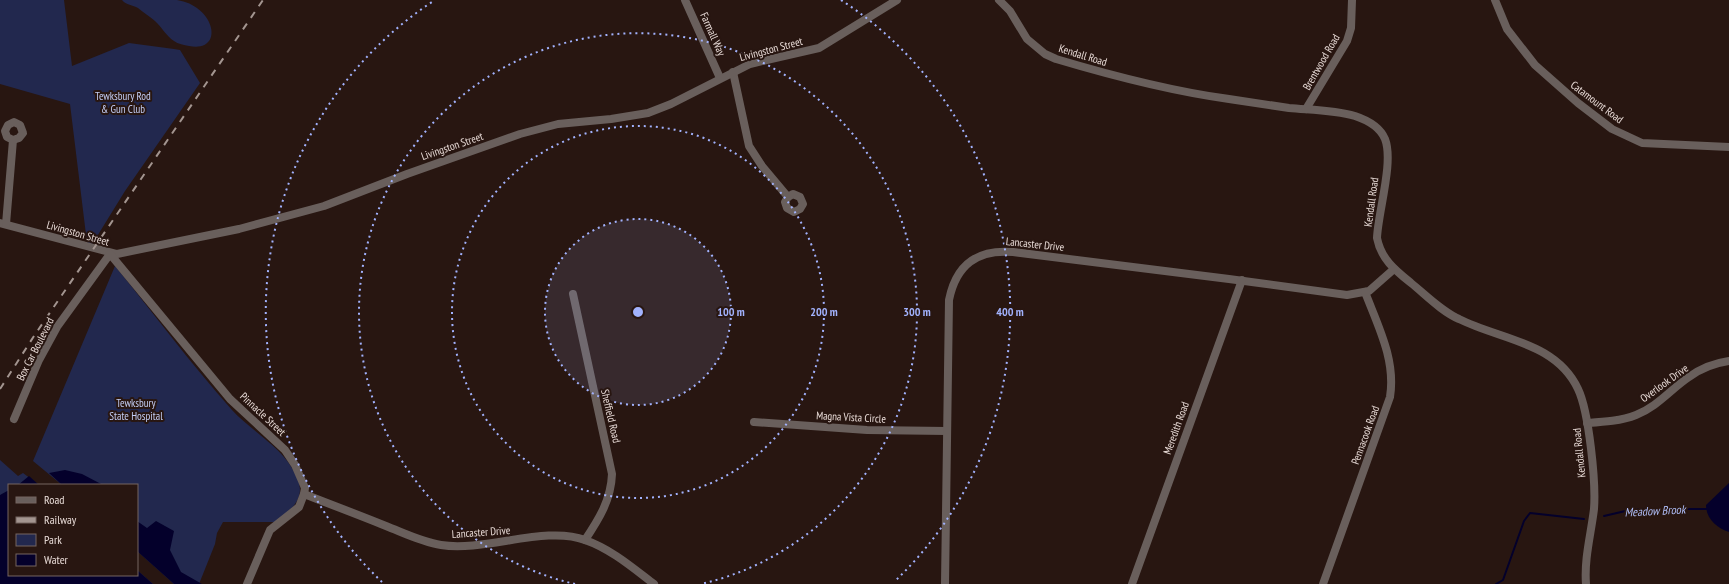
<svg xmlns="http://www.w3.org/2000/svg" width="1729" height="584" viewBox="0 0 1729 584" font-family="'PT Sans Narrow',sans-serif">
  <style>
    .green { fill: #22284e }
    .water { fill: #04002b }
    .lines { fill: none; stroke-linecap: round; stroke-linejoin: round }
    .stream { stroke: #04002b; stroke-width: 2 }
    .minor { stroke: #695f5c; stroke-width: 8 }
    .rail { stroke: #a39590; stroke-width: 2; stroke-dasharray: 7 7; stroke-linecap: butt }
    .ring { fill: none; stroke: #a2b2fd; stroke-width: 2; stroke-dasharray: 2 4 }
    .labels { text-anchor: middle; stroke-width: 4; stroke-linejoin: round; paint-order: stroke }
    .street-label { font-size: 11px; fill: #e8dbd7; stroke: #281611 }
    .park-label { font-size: 11px; fill: #c3cdf4; stroke: #281611 }
    .water-label { font-size: 12px; font-style: italic; fill: #aebcf5; stroke: #281611 }
    .centre { fill: #a2b2fd; stroke: #281611; stroke-width: 2 }
    .ring-label { font-size: 12px; text-anchor: middle; font-weight: bold; fill: #a2b2fd; stroke: #281611; stroke-width: 4; stroke-linejoin: round; paint-order: stroke }
  </style>
  <rect width="100%" height="100%" fill="#281611"/>
  <!-- green -->
  <g class="green">
    <polygon points="0,0 64,0 72,66 129,43 174,49 180,50 200,83 125,191 88,251 70,104 0,84"/>
    <path d="M 122,0 C 140,0 160,0 177,0 C 216,6 225,53 189,46 C 184,45 178,44 174,41 C 166,36 162,27 155,21 C 150,17 143,12 138,8 C 133,5 126,5 122,0 Z"/>
    <path d="M 115,266 C 154,314 191,364 232,410 C 254,434 289,450 299,483 C 304,501 288,512 276,522 L 223,522 L 217,533 L 215,544 L 199,584 L 174,584 L 137,551 L 137,485 L 62,485 L 33,461 Z"/>
    <polygon points="0,460 18,476 23,473 39,485 9,485 9,575 137,575 137,570 153,584 0,584"/>
  </g>
  <!-- water -->
  <g class="water">
    <polygon points="65,470 82,474 103,485 62,485 49,473"/>
    <polygon points="29,476 39,485 18,485"/>
    <path d="M 1729,483 L 1729,532 C 1717,528 1706,519 1706,505 Z"/>
    <polygon points="9,490 9,575 137,575 137,570 153,584 0,584 0,495"/>
    <polygon points="137,521 147,528 156,521 174,531 170,550 181,572 202,584 174,584 137,551"/>
  </g>
  <g class="lines">
    <!-- stream -->
    <g class="stream">
      <polyline points="1604,516 1634,509 1708,509"/>
      <polyline points="1496,584 1503,580 1524,521 1530,513 1584,519"/>
    </g>
    <!-- minor -->
    <g class="minor">
      <polyline points="685,0 720,78"/>
      <path d="M 999,0 L 1010,11 L 1027,39 L 1045,54 L 1056,59 C 1113,76 1170,91 1229,99 C 1249,102 1269,105 1289,108 C 1311,110 1334,110 1355,116 C 1367,120 1380,127 1385,139 C 1394,162 1378,212 1377,238 C 1381,259 1395,270 1411,283 C 1426,295 1441,311 1459,319 C 1501,340 1556,342 1578,389 C 1589,412 1596,482 1594,509 C 1591,534 1584,559 1586,584"/>
      <polyline points="1495,0 1507,29 1535,65 1578,103 1612,129 1642,143 1729,147"/>
      <polyline points="733,72 749,146 762,166 788,197 785,202 787,208 794,212 800,209 803,204 800,197 793,194 788,197"/>
      <polyline points="1306,109 1347,41 1351,28 1352,0"/>
      <polyline points="0,223 117,254 239,229 324,206 407,174 520,134 558,124 611,119 648,113 671,104 750,64 819,48 897,0"/>
      <polyline points="6,224 13,140 19,138 23,133 20,125 14,122 8,125 5,131 7,137 13,140"/>
      <path d="M 573,294 L 612,474 C 611,500 599,519 585,540"/>
      <polyline points="14,419 39,360 57,327 110,254 230,399 285,450 295,465 302,481 305,488 304,494 299,507 270,530 247,584"/>
      <polyline points="754,422 867,430 947,431"/>
      <path d="M 1587,423 C 1603,422 1621,421 1636,415 C 1657,407 1671,389 1689,377 C 1700,369 1715,363 1729,361"/>
      <path d="M 304,494 C 332,505 359,515 386,526 C 404,533 422,542 441,545 C 485,552 546,525 585,540 C 611,549 633,568 654,584"/>
      <path d="M 945,584 L 949,300 C 956,265 977,249 1013,252 L 1229,279 L 1347,295 L 1369,291 L 1394,269"/>
      <polyline points="1132,584 1242,280"/>
      <path d="M 1323,584 L 1390,397 C 1396,360 1378,326 1365,292"/>
    </g>
    <!-- rail -->
    <polyline class="rail" points="0,389 34,336 263,0"/>
  </g>
  <!-- distance rings -->
  <circle cx="638" cy="312" r="93" fill="#a2b2fd" fill-opacity=".12"/>
  <g class="ring">
    <circle cx="638" cy="312" r="93"/>
    <circle cx="638" cy="312" r="186"/>
    <path d="M575 584A279 279 0 1 1 701 584"/>
    <path d="M382 582A372 372 0 0 1 435 0M841 0A372 372 0 0 1 894 582"/>
  </g>
  <g class="labels">
    <!-- street labels -->
    <g class="street-label">
      <text transform="translate(713 34) rotate(66)" y="4">Farmall Way</text>
      <text transform="translate(771 49) rotate(-15)" y="4">Livingston Street</text>
      <text transform="translate(1083 55) rotate(17)" y="4">Kendall Road</text>
      <text transform="translate(1321 62) rotate(-60)" y="4">Brentwood Road</text>
      <text transform="translate(1597 102) rotate(37)" y="4">Catamount Road</text>
      <text transform="translate(452 146) rotate(-19)" y="4">Livingston Street</text>
      <text transform="translate(1371 202) rotate(-82)" y="4">Kendall Road</text>
      <text transform="translate(78 233) rotate(16)" y="4">Livingston Street</text>
      <text transform="translate(1035 244) rotate(6)" y="4">Lancaster Drive</text>
      <text transform="translate(35 349) rotate(-63)" y="4">Box Car Boulevard</text>
      <text transform="translate(1664 383) rotate(-36)" y="4">Overlook Drive</text>
      <text transform="translate(263 414) rotate(43)" y="4">Pinnacle Street</text>
      <text transform="translate(611 416) rotate(77)" y="4">Sheffield Road</text>
      <text transform="translate(851 417) rotate(3)" y="4">Magna Vista Circle</text>
      <text transform="translate(1176 428) rotate(-70)" y="4">Meredith Road</text>
      <text transform="translate(1365 435) rotate(-70)" y="4">Pennacook Road</text>
      <text transform="translate(1579 453) rotate(-96)" y="4">Kendall Road</text>
      <text transform="translate(481 532) rotate(-4)" y="4">Lancaster Drive</text>
    </g>
    <!-- park labels -->
    <g class="park-label">
      <text x="123" y="100">Tewksbury Rod<tspan x="123" dy="13">&amp; Gun Club</tspan></text>
      <text x="136" y="407">Tewksbury<tspan x="136" dy="13">State Hospital</tspan></text>
    </g>
    <!-- water labels -->
    <g class="water-label">
      <text transform="translate(1655 511) rotate(-3)" y="4">Meadow Brook</text>
    </g>
  </g>
  <circle cx="638" cy="312" r="6" class="centre"/>
  <g class="ring-label">
    <text x="731" y="316">100 m</text>
    <text x="824" y="316">200 m</text>
    <text x="917" y="316">300 m</text>
    <text x="1010" y="316">400 m</text>
  </g>
  <!-- legend -->
  <rect x="8" y="484" width="130" height="92" fill="#281611" stroke="#756560"/>
  <rect x="16" y="497" width="20" height="6" fill="#695f5c" stroke="#756560"/>
  <text x="44" y="504" font-size="12" fill="#e8dbd7">Road</text>
  <rect x="16" y="517" width="20" height="6" fill="#a39590" stroke="#756560"/>
  <text x="44" y="524" font-size="12" fill="#e8dbd7">Railway</text>
  <rect x="16" y="534" width="20" height="12" fill="#22284e" stroke="#756560"/>
  <text x="44" y="544" font-size="12" fill="#e8dbd7">Park</text>
  <rect x="16" y="554" width="20" height="12" fill="#04002b" stroke="#756560"/>
  <text x="44" y="564" font-size="12" fill="#e8dbd7">Water</text>
</svg>
